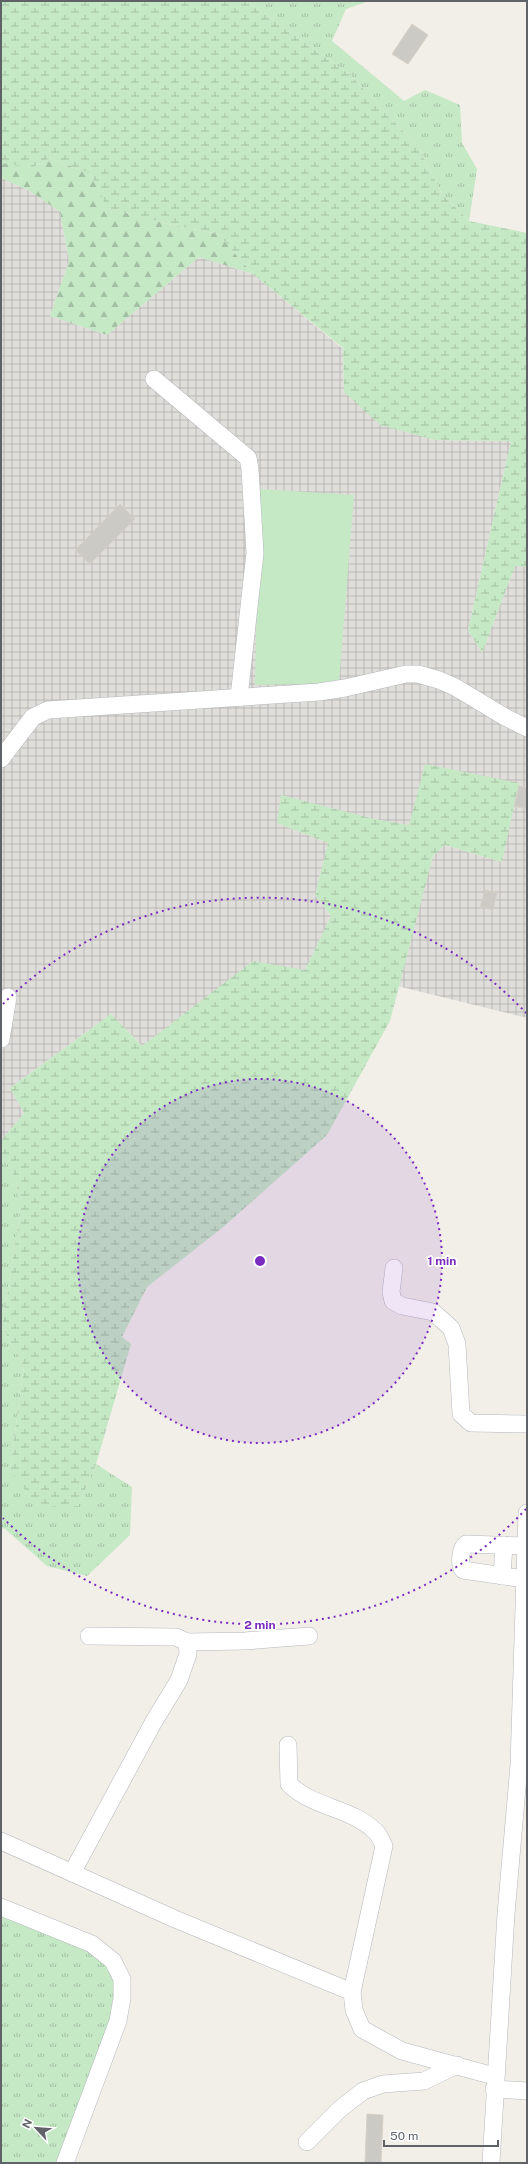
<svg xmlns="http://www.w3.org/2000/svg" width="528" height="2164" viewBox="0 0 528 2164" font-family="'Public Sans',sans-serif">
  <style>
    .industrial { fill: url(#industrial-grid) }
    .grass { fill: url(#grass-tufts) }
    .forest { fill: url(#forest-firs) }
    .wetland { fill: url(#wetland-marsh) }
    .pitch { fill: #c5e8c5 }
    .building { fill: #cccac5; stroke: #d6d1c6 }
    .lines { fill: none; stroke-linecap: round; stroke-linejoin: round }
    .minor-casing { stroke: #b5b8bc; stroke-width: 18 }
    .minor { stroke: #fff; stroke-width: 17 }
    .ring { fill: none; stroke: #7b2cbf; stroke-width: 2; stroke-dasharray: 2 4 }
    .centre { fill: #7b2cbf; stroke: #fff; stroke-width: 2 }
    .ring-label { font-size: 12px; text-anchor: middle; font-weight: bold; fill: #7b2cbf; stroke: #fff; stroke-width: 3.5; stroke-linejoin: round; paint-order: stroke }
  </style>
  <defs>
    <pattern id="industrial-grid" width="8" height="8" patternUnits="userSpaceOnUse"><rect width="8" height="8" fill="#e0deda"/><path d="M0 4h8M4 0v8" fill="none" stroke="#b9b8b5"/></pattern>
    <pattern id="grass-tufts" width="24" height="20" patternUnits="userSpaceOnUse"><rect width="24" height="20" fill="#c5e8c5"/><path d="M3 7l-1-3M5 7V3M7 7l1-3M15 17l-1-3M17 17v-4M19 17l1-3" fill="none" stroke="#a3c0a4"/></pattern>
    <pattern id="forest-firs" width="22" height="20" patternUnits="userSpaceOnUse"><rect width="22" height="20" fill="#c5e8c5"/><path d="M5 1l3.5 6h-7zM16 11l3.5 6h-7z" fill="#a3c0a4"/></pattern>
    <pattern id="wetland-marsh" width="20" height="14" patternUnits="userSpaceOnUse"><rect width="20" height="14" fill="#c5e8c5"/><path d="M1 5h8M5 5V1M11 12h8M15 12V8" fill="none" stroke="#a3c0a4"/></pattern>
  </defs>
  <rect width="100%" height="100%" fill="#f1efe8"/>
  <!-- industrial -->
  <polygon class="industrial" points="1,178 28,190 60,212 69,261 50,316 107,335 199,257 253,274 343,349 344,392 435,440 511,441 468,630 482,653 515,565 527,567 527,1018 397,986 433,856 445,845 502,862 409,826 374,819 277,823 328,843 315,895 331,916 305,971 253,962 142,1046 111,1014 10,1088 24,1113 1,1141"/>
  <!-- grass -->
  <g class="grass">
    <polygon points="243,1 369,1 346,9 332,41 404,101 425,90 460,105 462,143 477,169 469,221 442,194 418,147 350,75 251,4"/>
    <polygon points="1,1151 16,1180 20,1214 2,1327 24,1366 10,1470 78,1506 96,1464 132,1487 130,1535 87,1576 47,1566 4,1528 1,1530"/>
    <polygon points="1,1909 93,1947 117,1982 117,2009 60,2163 1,2163"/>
  </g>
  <!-- forest -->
  <polygon class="forest" points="50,158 91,174 108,208 172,225 218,234 253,274 199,257 107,335 50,316 69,261 60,212 28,190 1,178 2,162 31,168"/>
  <!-- wetland -->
  <g class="wetland">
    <polygon points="1,1 243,1 251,4 350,75 418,147 442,194 469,221 527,233 527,567 515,566 482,653 468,630 511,441 435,440 380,425 344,392 343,348 253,274 218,234 172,225 107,208 91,174 50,158 31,168 1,163"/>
    <polygon points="425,764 519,783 502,862 445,845 433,856 390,1021 327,1135 222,1228 147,1287 122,1337 131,1344 96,1464 78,1506 38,1507 10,1470 24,1366 2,1327 20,1214 16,1180 1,1151 1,1141 24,1113 10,1088 111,1014 142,1046 253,961 305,970 331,916 315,895 328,843 277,823 281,795 374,819 409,825"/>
  </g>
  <!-- pitch -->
  <polygon class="pitch" points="259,489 354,495 339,683 255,685"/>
  <!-- building -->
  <g class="building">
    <polygon points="412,24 428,35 408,64 392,54"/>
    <polygon points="120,504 135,519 90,564 75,550"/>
    <polygon points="519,786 527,788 527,809 514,806"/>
    <polygon points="485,890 497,893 493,910 480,907"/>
    <polygon points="367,2114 383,2115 381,2163 365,2163"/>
  </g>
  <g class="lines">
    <!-- minor casing -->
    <g class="minor-casing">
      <g id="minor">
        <polyline points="154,379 248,458 250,469 255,553 239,697"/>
        <polyline points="1,759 33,717 48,710 319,692 345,688 406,674 418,674 439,680 455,687 505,717 527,728"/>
        <polyline points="1,1039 8,997"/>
        <polyline points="394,1268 391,1292 393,1301 402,1306 433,1312 451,1328 457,1344 461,1414 471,1423 527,1424"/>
        <polyline points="502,1576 504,1545"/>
        <path d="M 524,1579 L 463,1570 C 459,1564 460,1549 466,1544 L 525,1546"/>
        <polyline points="89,1636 176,1637 187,1642 245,1641 309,1636"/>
        <path d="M 288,1745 L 289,1784 C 313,1808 353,1808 376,1832 C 380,1836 382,1842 384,1846 L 352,1992 L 354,2010 L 362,2029 L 402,2051 L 494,2076"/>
        <polyline points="1,1841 175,1919 352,1992"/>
        <polyline points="72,1873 153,1723 179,1680 188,1654 187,1642"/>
        <polyline points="1,1907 92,1944 113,1961 122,1979 122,1998 118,2021 65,2163"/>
        <polyline points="494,2089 527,2091"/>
        <polyline points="307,2142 340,2109 363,2091 383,2084 424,2081 457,2065"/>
        <polyline points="491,2163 506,1914 519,1765 527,1513"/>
      </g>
    </g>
    <!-- minor -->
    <use href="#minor" class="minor"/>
  </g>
  <!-- distance rings -->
  <circle cx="260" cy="1261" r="182" fill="#7b2cbf" fill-opacity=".12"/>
  <g class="ring">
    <circle cx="260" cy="1261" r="182"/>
    <path d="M526 1509A364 364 0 0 1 3 1518M3 1004A364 364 0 0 1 526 1013"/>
  </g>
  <circle cx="260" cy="1261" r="6" class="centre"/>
  <g class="ring-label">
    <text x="442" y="1265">1 min</text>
    <text x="260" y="1629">2 min</text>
  </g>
  <!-- border -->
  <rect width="528" height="2164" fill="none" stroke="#5f6368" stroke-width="4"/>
  <!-- north arrow -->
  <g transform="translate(36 2128) rotate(296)" stroke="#ffffff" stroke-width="3" paint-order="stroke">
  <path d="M0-3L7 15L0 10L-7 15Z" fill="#5f6368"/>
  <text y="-6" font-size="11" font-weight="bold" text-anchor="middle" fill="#5f6368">N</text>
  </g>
  <!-- scale -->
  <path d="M384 2140v6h114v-6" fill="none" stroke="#5f6368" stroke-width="2"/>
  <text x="390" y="2140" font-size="12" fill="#5f6368" stroke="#ffffff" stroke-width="3" paint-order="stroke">50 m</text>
</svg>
